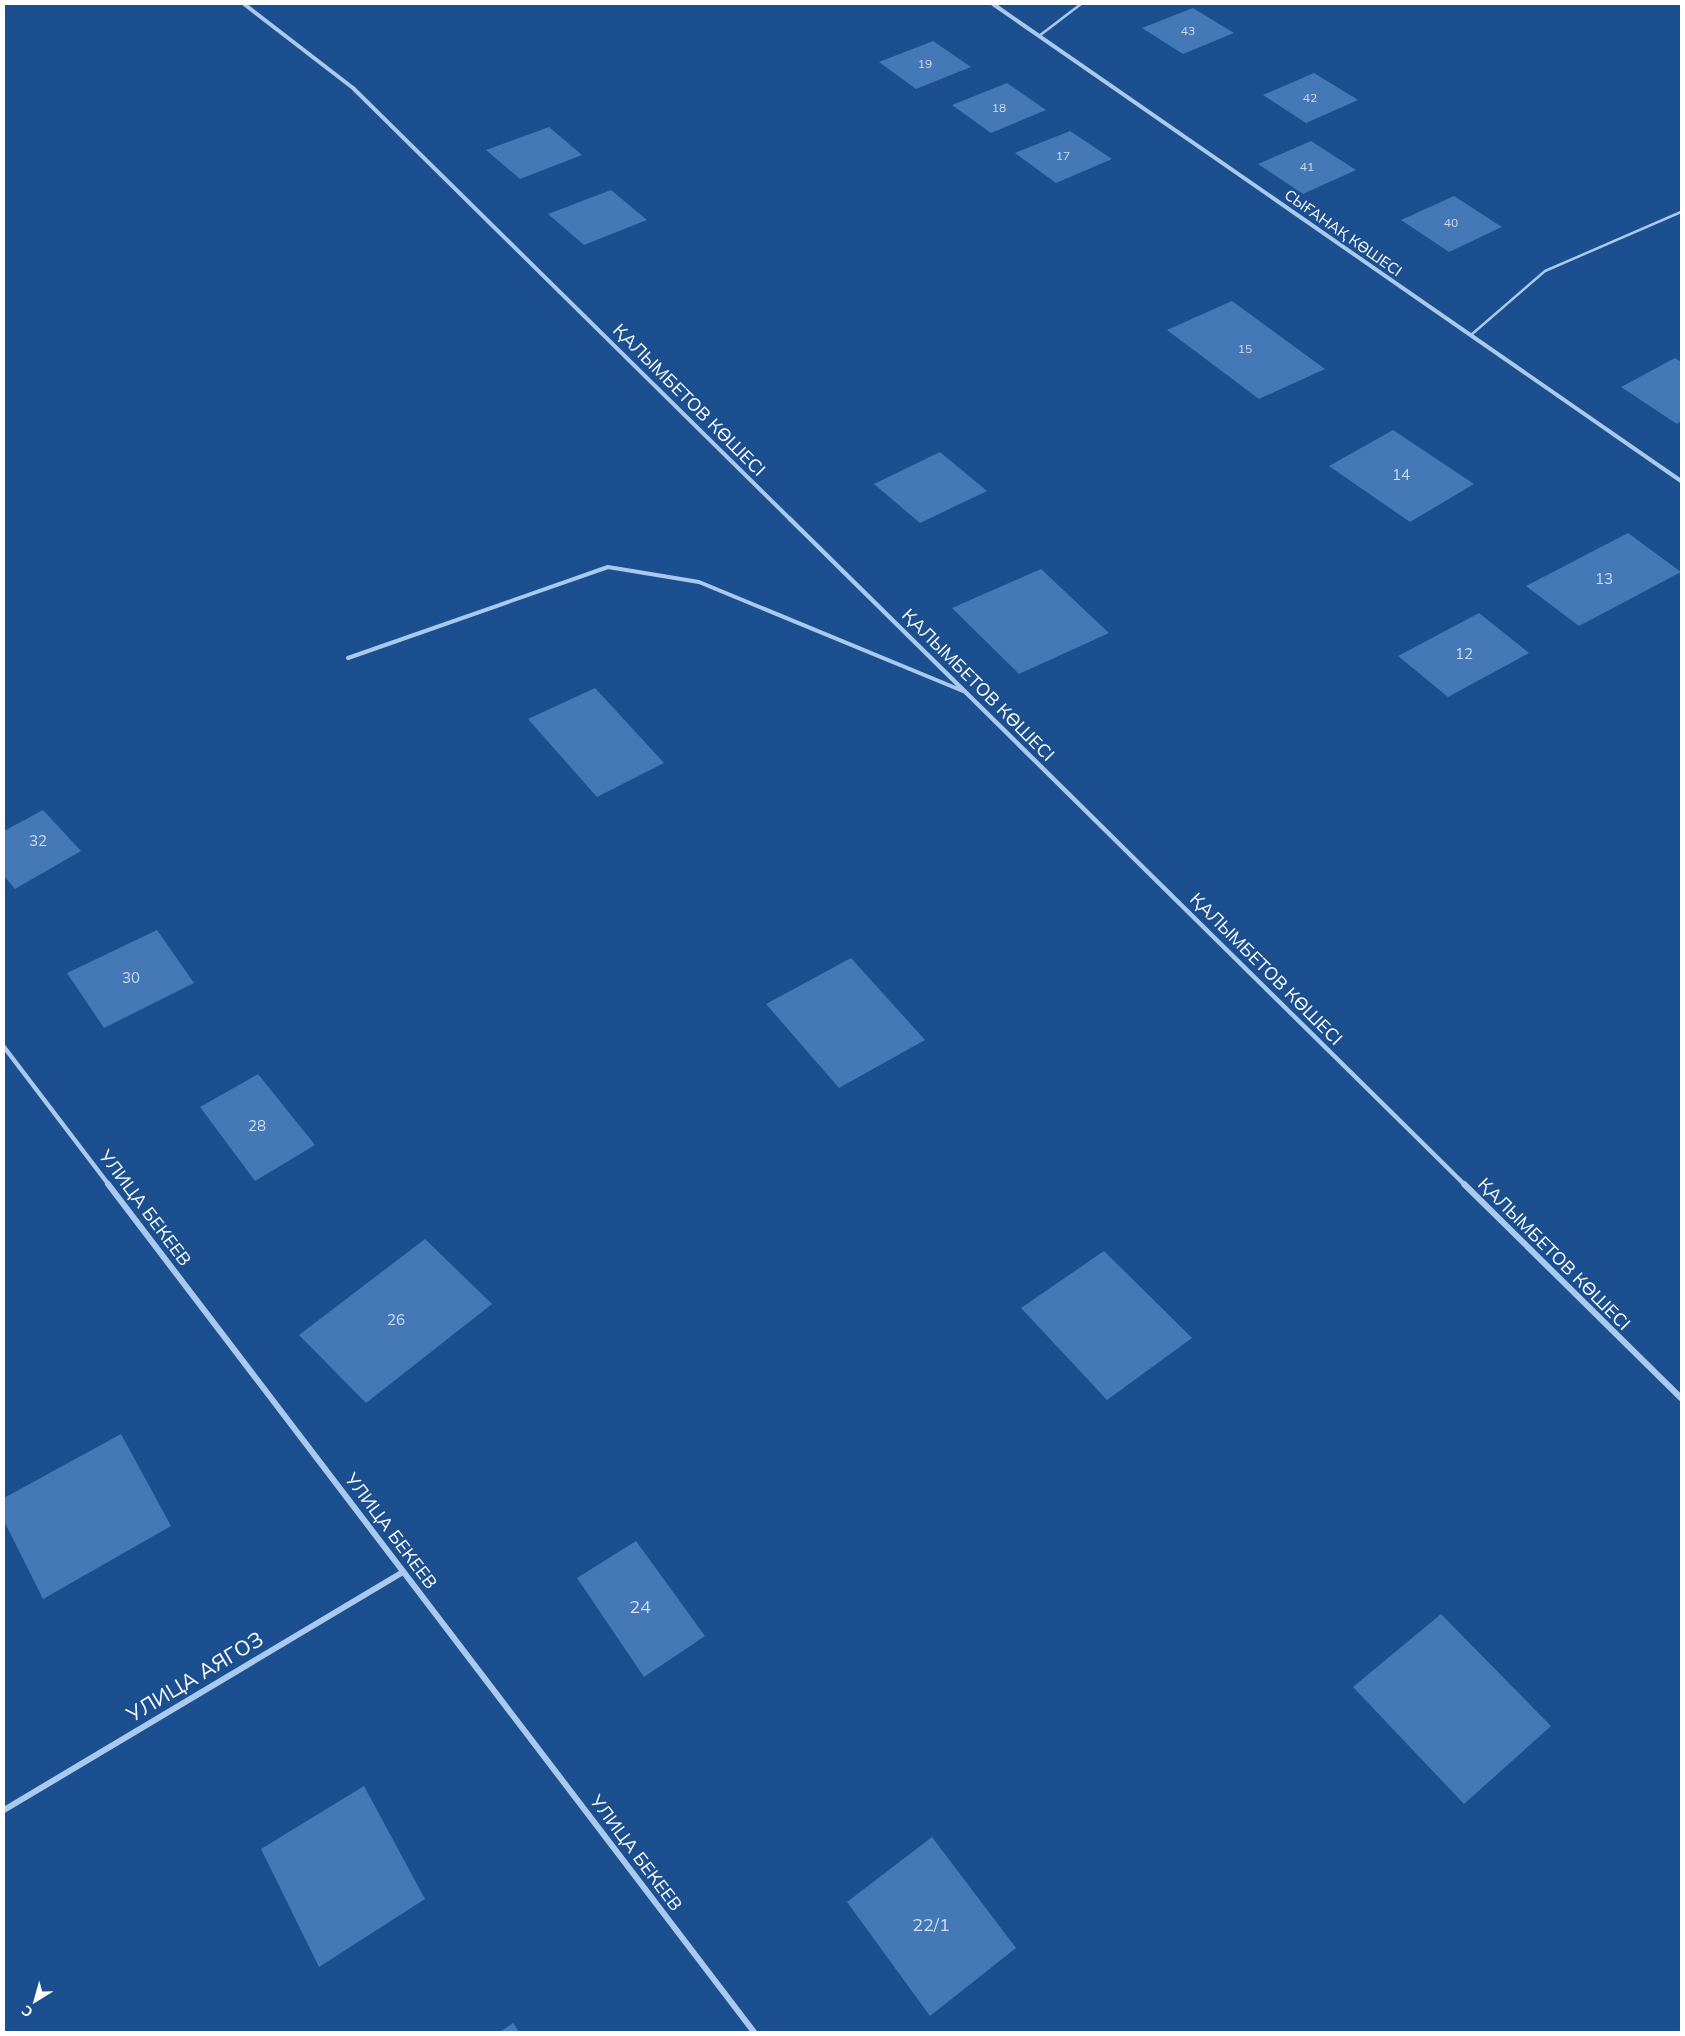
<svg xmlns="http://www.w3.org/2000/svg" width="1685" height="2036" viewBox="0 0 1685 2036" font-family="Mulish,sans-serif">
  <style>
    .building { fill: #4478b7 }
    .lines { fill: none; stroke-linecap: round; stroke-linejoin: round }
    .service-far1 { stroke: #a9c9ee; stroke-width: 2.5 }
    .service { stroke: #a9c9ee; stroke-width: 4 }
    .minor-far2 { stroke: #a9c9ee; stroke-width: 4 }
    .minor-far1 { stroke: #a9c9ee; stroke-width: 4.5 }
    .minor { stroke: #a9c9ee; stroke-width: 6 }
    .labels { text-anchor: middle; stroke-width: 4; stroke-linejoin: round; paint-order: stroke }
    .far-number-label { font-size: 12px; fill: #d0dded }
    .far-street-label { font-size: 15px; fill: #fff; stroke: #1b4f8f }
    .number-label { font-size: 15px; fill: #d0dded }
    .street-label { font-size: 18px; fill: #fff; stroke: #1b4f8f }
    .near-number-label { font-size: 18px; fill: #d0dded }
    .near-street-label { font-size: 21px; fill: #fff; stroke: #1b4f8f }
  </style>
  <rect width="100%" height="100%" fill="#1b4f8f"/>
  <!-- building -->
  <g class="building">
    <polygon points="1193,8 1234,33 1183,54 1142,28"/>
    <polygon points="933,41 971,67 916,89 879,62"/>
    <polygon points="1314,73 1358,100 1306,123 1263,95"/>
    <polygon points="1007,83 1046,110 991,133 952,105"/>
    <polygon points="549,127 582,155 520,179 486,150"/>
    <polygon points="1070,131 1112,159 1056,183 1015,153"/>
    <polygon points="1311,141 1356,170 1303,194 1258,164"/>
    <polygon points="611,190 647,220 584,245 548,214"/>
    <polygon points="1454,196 1502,227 1449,252 1401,220"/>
    <polygon points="1232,301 1325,369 1259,399 1167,330"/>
    <polygon points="1675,358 1681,362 1681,421 1677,424 1621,387"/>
    <polygon points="1393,430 1474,484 1410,522 1329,466"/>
    <polygon points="940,452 987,491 920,523 874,484"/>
    <polygon points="1628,533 1681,572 1579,626 1526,586"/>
    <polygon points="1041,569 1109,633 1019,674 952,608"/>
    <polygon points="1479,613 1529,653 1448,697 1398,656"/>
    <polygon points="595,688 664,763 597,797 528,719"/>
    <polygon points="43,810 81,851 15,889 4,876 4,831"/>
    <polygon points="157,930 194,983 104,1028 67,973"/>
    <polygon points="851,958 925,1040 839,1088 766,1004"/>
    <polygon points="258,1074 315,1145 255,1181 200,1107"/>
    <polygon points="425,1239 492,1304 366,1403 299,1335"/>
    <polygon points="1104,1251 1192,1338 1107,1400 1021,1308"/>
    <polygon points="121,1434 171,1526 43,1599 4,1521 4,1498"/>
    <polygon points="636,1541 705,1636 644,1677 577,1578"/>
    <polygon points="1441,1614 1551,1726 1464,1804 1353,1687"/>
    <polygon points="364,1786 425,1899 319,1967 261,1849"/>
    <polygon points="932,1837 1016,1948 930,2016 847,1902"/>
    <polygon points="513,2023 519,2032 500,2032"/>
  </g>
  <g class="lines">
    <!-- service-far1 -->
    <g class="service-far1">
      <polyline points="1039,36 1081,4"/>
      <polyline points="1471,335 1545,271 1681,212"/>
    </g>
    <!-- service -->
    <polyline class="service" points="348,658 608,567 699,582 963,691"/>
    <!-- minor-far2 -->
    <g class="minor-far2">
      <polyline points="244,4 353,88 791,520"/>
      <polyline points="993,4 1681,481"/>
    </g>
    <!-- minor-far1 -->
    <g class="minor-far1">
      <polyline points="790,519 1465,1185"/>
      <polyline points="4,1047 109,1185"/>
    </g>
    <!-- minor -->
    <g class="minor">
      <polyline points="108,1184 754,2032"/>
      <polyline points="1464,1184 1681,1398"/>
      <polyline points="4,1810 403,1572"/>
    </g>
  </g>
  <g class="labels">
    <!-- far-number labels -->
    <g class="far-number-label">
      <text x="1188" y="35">43</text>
      <text x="925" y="68">19</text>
      <text x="1310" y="102">42</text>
      <text x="999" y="112">18</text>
      <text x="1063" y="160">17</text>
      <text x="1307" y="171">41</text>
      <text x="1451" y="227">40</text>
      <text x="1245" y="353">15</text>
    </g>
    <!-- far-street labels -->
    <g class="far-street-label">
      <text transform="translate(1343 233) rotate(35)" y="5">СЫҒАНАҚ КӨШЕСІ</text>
    </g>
    <!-- number labels -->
    <g class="number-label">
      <text x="1401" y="480">14</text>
      <text x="1604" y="584">13</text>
      <text x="1464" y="659">12</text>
      <text x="38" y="846">32</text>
      <text x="131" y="983">30</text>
      <text x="257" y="1131">28</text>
      <text x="396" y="1325">26</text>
    </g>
    <!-- street labels -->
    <g class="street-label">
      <text transform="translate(689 400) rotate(45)" y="6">ҚАЛЫМБЕТОВ КӨШЕСІ</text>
      <text transform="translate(978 685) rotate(45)" y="6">ҚАЛЫМБЕТОВ КӨШЕСІ</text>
      <text transform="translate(1266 969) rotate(45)" y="6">ҚАЛЫМБЕТОВ КӨШЕСІ</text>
      <text transform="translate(145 1208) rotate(53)" y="6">УЛИЦА БЕКЕЕВ</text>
      <text transform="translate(1554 1254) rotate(45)" y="6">ҚАЛЫМБЕТОВ КӨШЕСІ</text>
      <text transform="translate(391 1531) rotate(53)" y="6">УЛИЦА БЕКЕЕВ</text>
      <text transform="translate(636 1853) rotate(53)" y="6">УЛИЦА БЕКЕЕВ</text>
    </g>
    <!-- near-number labels -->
    <g class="near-number-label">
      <text x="640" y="1613">24</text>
      <text x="931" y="1931">22/1</text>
    </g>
    <!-- near-street labels -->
    <g class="near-street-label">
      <text transform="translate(195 1677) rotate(-31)" y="7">УЛИЦА АЯГОЗ</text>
    </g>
  </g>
  <!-- border -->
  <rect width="1685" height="2036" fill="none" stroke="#ffffff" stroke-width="10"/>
  <!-- north arrow -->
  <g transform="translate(35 2001) rotate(217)" stroke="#1b4f8f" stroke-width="4" paint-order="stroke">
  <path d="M0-4L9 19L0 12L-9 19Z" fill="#ffffff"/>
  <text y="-8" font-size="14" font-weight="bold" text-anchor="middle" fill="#ffffff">С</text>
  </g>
</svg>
